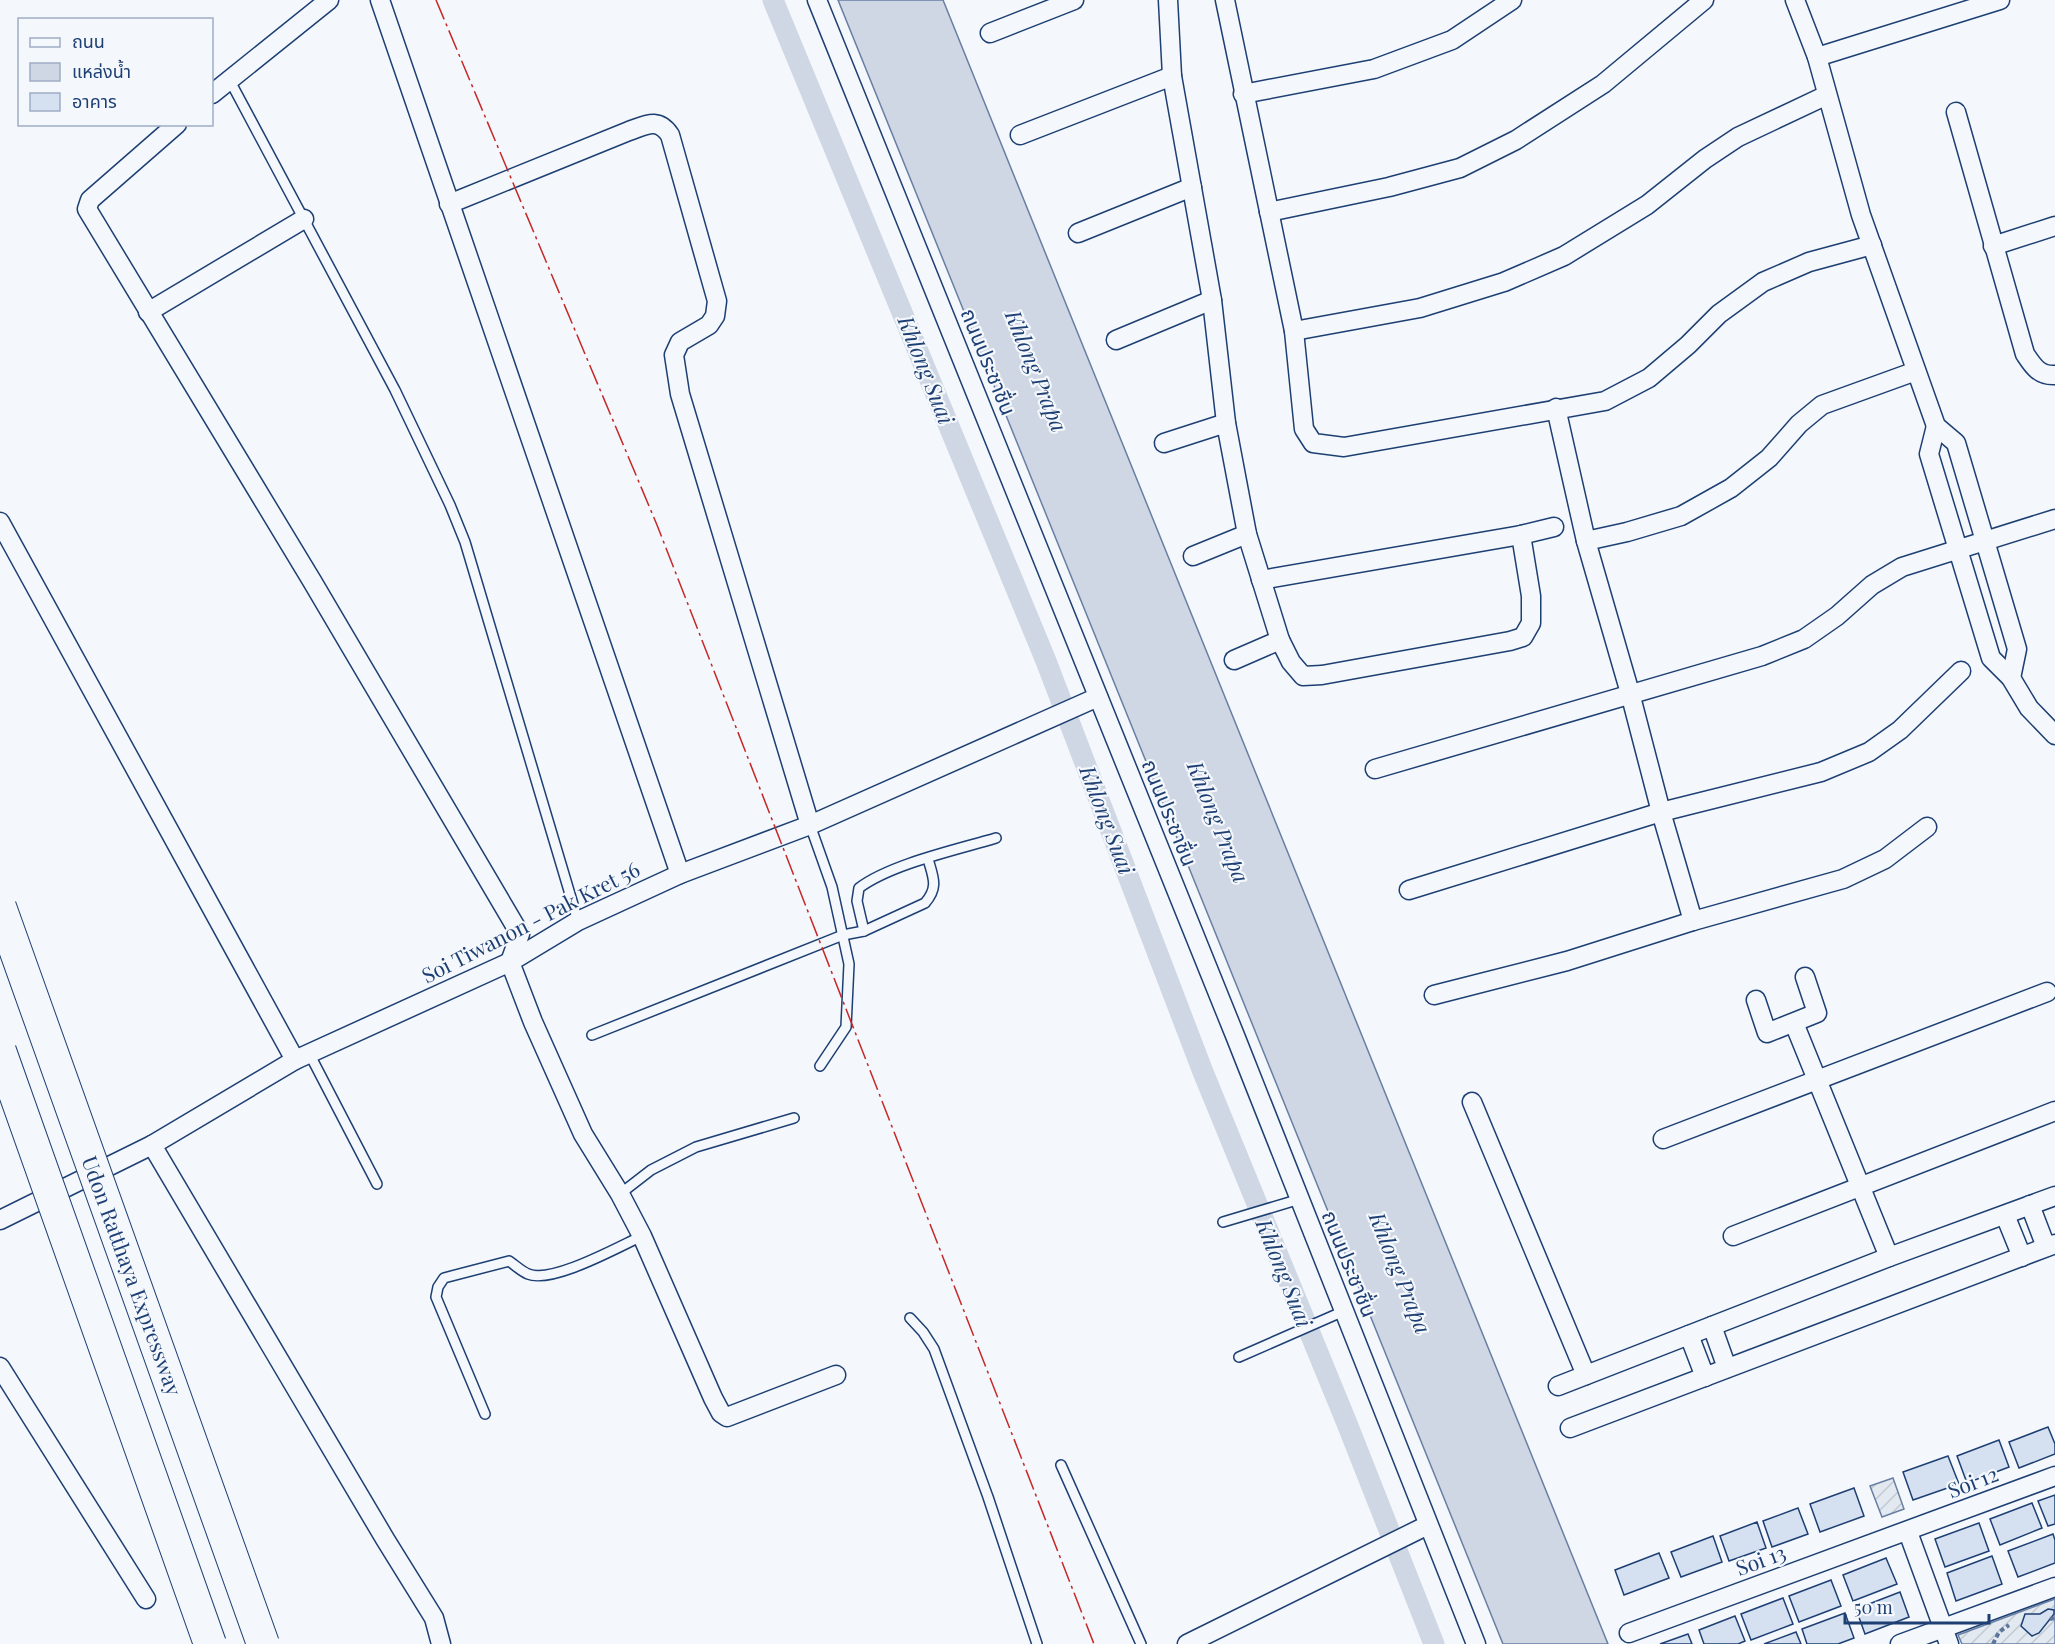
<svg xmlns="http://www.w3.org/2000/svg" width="2055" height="1644" viewBox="0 0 2055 1644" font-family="'Playfair Display','Noto Sans Thai',serif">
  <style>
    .garden { fill: url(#garden-furrows); stroke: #687fa3; stroke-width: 1.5 }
    .water { fill: #cfd7e4; stroke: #687fa3; stroke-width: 1.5 }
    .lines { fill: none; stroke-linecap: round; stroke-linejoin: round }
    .canal { stroke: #cfd7e4; stroke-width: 21 }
    .building { fill: #d5e0f0; stroke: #1d3f73; stroke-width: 1.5 }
    .service-casing { stroke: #1d3f73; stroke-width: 12 }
    .minor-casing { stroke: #1d3f73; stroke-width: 21 }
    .path { stroke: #5e769c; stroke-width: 4; stroke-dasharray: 4.5 3; stroke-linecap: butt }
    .service { stroke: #f4f7fb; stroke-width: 9 }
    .minor { stroke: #f4f7fb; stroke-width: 18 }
    .motorway-bridge-casing { stroke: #1d3f73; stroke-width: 34; stroke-linecap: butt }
    .motorway-bridge { stroke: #f4f7fb; stroke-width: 32 }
    .power { stroke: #c62828; stroke-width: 1.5; stroke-dasharray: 21 4.5 3 4.5; stroke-linecap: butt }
    .labels { text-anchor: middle; stroke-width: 4.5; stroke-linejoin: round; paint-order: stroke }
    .street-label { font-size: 21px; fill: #1d3f73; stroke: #f4f7fb }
    .water-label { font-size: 22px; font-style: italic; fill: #1d3f73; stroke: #f4f7fb }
  </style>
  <defs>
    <pattern id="garden-furrows" width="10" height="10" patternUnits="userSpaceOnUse" patternTransform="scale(1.5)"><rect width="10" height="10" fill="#e3e9f0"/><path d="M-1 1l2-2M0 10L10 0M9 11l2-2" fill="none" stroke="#c2c9d1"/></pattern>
  </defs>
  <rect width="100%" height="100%" fill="#f4f7fb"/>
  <!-- garden -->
  <g class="garden">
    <polygon points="1893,1478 1904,1509 1882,1517 1870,1486"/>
    <polygon points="2055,1599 2055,1644 1962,1644 1958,1635"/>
  </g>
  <!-- water -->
  <polygon class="water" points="838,0 943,0 1608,1644 1503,1644"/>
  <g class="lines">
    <!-- canal -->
    <polyline class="canal" points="773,0 1046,661 1203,1072 1346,1421 1434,1644"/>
  </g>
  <!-- building -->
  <g class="building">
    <polygon points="2048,1427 2055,1444 2055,1454 2019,1468 2009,1442"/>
    <polygon points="1999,1440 2009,1467 1967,1483 1957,1456"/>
    <polygon points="1948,1456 1959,1484 1913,1500 1903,1472"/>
    <polygon points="1854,1488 1864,1516 1820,1532 1810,1504"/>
    <polygon points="2055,1495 2055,1524 2048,1526 2038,1501"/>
    <polygon points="2032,1503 2042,1528 2000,1545 1990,1519"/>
    <polygon points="1798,1508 1808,1534 1772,1547 1763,1521"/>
    <polygon points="1757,1522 1766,1548 1729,1561 1720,1536"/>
    <polygon points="1979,1523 1989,1551 1945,1567 1935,1539"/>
    <polygon points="2053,1534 2055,1540 2055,1563 2018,1577 2008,1551"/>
    <polygon points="1713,1536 1722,1562 1681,1577 1671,1552"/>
    <polygon points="1659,1553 1669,1578 1624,1595 1615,1570"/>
    <polygon points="1992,1556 2002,1584 1956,1601 1947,1573"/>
    <polygon points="1886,1558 1897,1584 1853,1601 1843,1575"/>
    <polygon points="1831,1580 1841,1606 1799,1622 1789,1596"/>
    <polygon points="1900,1592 1909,1617 1865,1634 1856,1609"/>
    <polygon points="1783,1598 1793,1624 1751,1640 1741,1614"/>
    <polygon points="2048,1609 2054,1610 2054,1614 2039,1633 2032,1636 2021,1626 2025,1614 2040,1614"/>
    <polygon points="1845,1613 1854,1638 1838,1644 1807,1644 1802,1629"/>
    <polygon points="1735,1616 1745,1641 1738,1644 1704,1644 1699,1630"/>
    <polygon points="1796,1632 1801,1644 1764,1644"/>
    <polygon points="1688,1634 1692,1644 1660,1644"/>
  </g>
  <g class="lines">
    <!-- service casing -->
    <g class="service-casing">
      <g id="service">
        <polyline points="229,79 395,390 450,505 465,542 578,921"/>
        <polyline points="810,825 832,887 849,964 846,1027 820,1066"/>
        <path d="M 864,931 L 857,901 L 859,888 C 891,864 956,850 996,838"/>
        <path d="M 592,1035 L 843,935 L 864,931 L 925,903 C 939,887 933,877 928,859"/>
        <polyline points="310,1055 377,1184"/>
        <polyline points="620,1194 651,1170 696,1147 794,1118"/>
        <polyline points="1223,1222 1300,1199"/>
        <polyline points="910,1318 923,1332 934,1349 988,1497 1037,1644"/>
        <polyline points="1239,1357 1344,1311"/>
        <path d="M 485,1414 L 436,1297 L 438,1287 L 444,1278 L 509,1261 C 515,1265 521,1271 528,1274 C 552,1284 618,1247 642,1236"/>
        <polyline points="1061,1465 1141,1644"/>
      </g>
    </g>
    <!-- minor casing -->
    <g class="minor-casing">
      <g id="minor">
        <polyline points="380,0 680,874"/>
        <polyline points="817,0 1236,1038 1476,1644"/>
        <polyline points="1168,0 1172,76 1212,300 1226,423 1247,534 1280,640 1291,662 1303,676 1322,675 1510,641 1523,637 1531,623 1531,596 1521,535"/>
        <polyline points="1225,0 1294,331 1304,429 1313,443 1344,447 1605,401 1649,378 1688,345 1719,314 1763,282 1809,262 1872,245"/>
        <polyline points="1795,0 1817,57 1861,215 1936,426 1956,443 2017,649 2011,678"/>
        <polyline points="990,33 1074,0"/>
        <polyline points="1817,57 2000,0"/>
        <polyline points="212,94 329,0"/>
        <polyline points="1243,94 1374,69 1452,40 1512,0"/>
        <path d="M 1956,112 L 2025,354 C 2033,366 2039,376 2055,375"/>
        <polyline points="177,124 90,200 87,209 312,581 520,934 510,962 533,1022 583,1134 620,1194 642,1236 713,1398 721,1413 727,1417 836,1375"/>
        <polyline points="1020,135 1172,76"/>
        <path d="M 449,204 L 629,131 C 646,125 658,117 670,135 L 717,301 L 715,316 L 709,325 L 680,342 L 674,355 L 680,394 L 810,825"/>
        <polyline points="1269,212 1389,187 1460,168 1516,140 1603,84 1704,0"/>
        <polyline points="1078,233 1192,187"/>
        <polyline points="1993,246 2055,226"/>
        <polyline points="148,312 304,219"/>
        <polyline points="1294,331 1420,308 1504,282 1564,256 1647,205 1705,159 1738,137 1827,95"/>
        <polyline points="1116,340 1212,300"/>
        <polyline points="1556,408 1586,541 1630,693 1661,812 1693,921"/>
        <polyline points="1936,426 1929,454 1991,658 2011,678 2029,708 2055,735"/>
        <polyline points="1164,443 1226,423"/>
        <polyline points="0,522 295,1060"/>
        <polyline points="1586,541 1627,532 1681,516 1731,488 1769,458 1799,424 1822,405 1916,371"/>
        <polyline points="1193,556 1247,534"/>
        <polyline points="1261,580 1521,535 1554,527"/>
        <polyline points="1234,660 1280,640"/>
        <polyline points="1375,769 1762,656 1804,639 1837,616 1872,585 1902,567 2055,519"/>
        <polyline points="1409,890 1661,812 1821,772 1869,752 1900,730 1961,671"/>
        <polyline points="1434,995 1567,961 1693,921 1843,879 1885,859 1927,827"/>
        <polyline points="1756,1000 1767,1033 1817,1013 1805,977"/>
        <polyline points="1794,1023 1889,1257"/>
        <polyline points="1472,1102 1586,1375"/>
        <polyline points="1663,1139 2047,992"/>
        <polyline points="152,1145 385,1539 434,1618 441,1644"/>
        <polyline points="2030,1205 2046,1247"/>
        <polyline points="2005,1215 2022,1257"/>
        <polyline points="0,1220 152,1145 295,1060 510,962 578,921 680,874 810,825 1098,697"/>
        <polyline points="1733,1236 2055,1111"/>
        <polyline points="1712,1326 1727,1368"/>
        <polyline points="1689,1335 1705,1377"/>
        <polyline points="0,1367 146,1599"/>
        <polyline points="1558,1386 1889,1257 2055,1196"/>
        <polyline points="1570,1428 2055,1244"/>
        <polyline points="1908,1532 1949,1644"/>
        <polyline points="1629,1633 2055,1476"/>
        <polyline points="1187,1644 1428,1525"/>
        <polyline points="1900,1644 2055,1587"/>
      </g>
    </g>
    <!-- path -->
    <g class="path">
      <polyline points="2050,1619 2055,1618"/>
      <polyline points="1993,1644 1999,1632 2009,1625"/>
    </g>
    <!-- service -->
    <use href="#service" class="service"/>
    <!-- minor -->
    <use href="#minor" class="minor"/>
    <!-- motorway-bridge casing -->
    <g class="motorway-bridge-casing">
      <g id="motorway-bridge">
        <polyline points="0,907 263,1644"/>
        <polyline points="0,1051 210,1644"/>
      </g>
    </g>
    <!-- motorway-bridge -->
    <use href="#motorway-bridge" class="motorway-bridge"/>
    <!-- power -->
    <polyline class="power" points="436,0 657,525 1094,1644"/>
  </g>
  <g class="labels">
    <!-- street labels -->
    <g class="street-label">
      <text transform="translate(988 362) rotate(68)" y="7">ถนนประชาชื่น</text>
      <text transform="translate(1169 813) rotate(68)" y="7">ถนนประชาชื่น</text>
      <text transform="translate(531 923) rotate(-27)" y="7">Soi Tiwanon - Pak Kret 56</text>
      <text transform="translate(1349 1264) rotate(68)" y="7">ถนนประชาชื่น</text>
      <text transform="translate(131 1276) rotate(70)" y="7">Udon Ratthaya Expressway</text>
      <text transform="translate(1973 1483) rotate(-21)" y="7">Soi 12</text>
      <text transform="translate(1761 1561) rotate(-20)" y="7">Soi 13</text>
    </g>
    <!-- water labels -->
    <g class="water-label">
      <text transform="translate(926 370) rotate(68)" y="8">Khlong Suai</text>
      <text transform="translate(1036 371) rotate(68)" y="8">Khlong Prapa</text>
      <text transform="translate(1107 820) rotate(69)" y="8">Khlong Suai</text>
      <text transform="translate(1218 822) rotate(68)" y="8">Khlong Prapa</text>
      <text transform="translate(1284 1273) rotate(68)" y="8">Khlong Suai</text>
      <text transform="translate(1400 1273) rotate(68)" y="8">Khlong Prapa</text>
    </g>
  </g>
  <!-- legend -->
  <rect x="18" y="18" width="195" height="108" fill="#f4f7fb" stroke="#9eadc5" stroke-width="1.5"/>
  <rect x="30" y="38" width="30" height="9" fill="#f4f7fb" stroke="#9eadc5" stroke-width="1.5"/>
  <text x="72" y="48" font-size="18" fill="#1d3f73">ถนน</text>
  <rect x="30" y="63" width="30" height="18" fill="#cfd7e4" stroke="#9eadc5" stroke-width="1.5"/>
  <text x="72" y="78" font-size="18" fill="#1d3f73">แหล่งน้ำ</text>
  <rect x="30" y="93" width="30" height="18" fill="#d5e0f0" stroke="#9eadc5" stroke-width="1.5"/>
  <text x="72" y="108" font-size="18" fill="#1d3f73">อาคาร</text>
  <!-- scale -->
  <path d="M1845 1614v9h144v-9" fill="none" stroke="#1d3f73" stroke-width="3"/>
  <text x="1854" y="1614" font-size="18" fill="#1d3f73" stroke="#f4f7fb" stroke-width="4.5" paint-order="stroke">50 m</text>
</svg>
